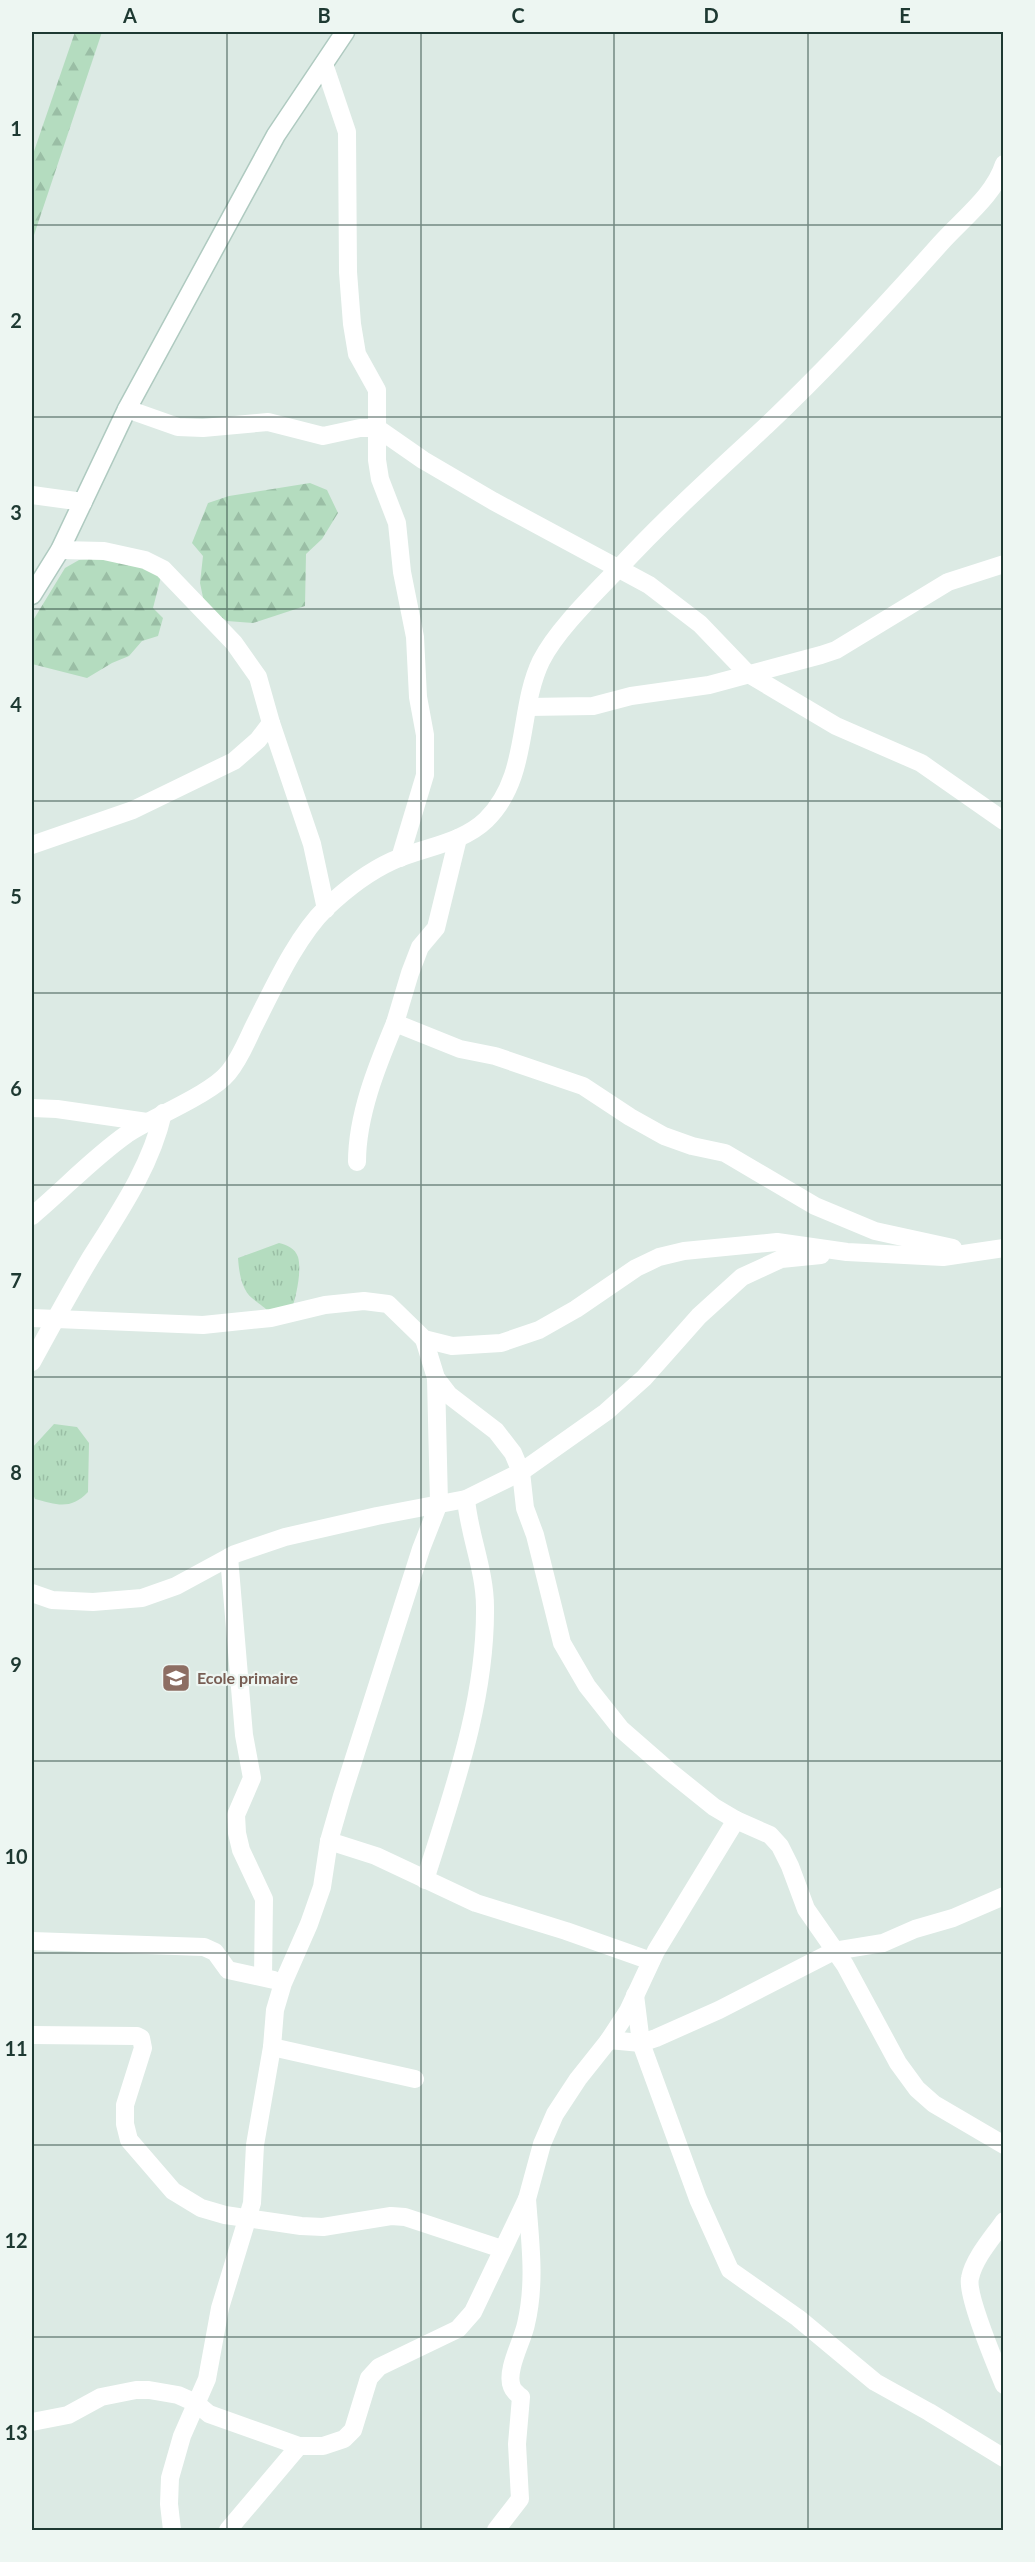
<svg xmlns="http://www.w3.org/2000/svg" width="1035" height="2562" viewBox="0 0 1035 2562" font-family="Lato,sans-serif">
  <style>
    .grass { fill: url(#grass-tufts) }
    .forest { fill: url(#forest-firs) }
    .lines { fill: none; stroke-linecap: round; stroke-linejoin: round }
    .secondary-casing { stroke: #afcac0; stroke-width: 21 }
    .street { stroke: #fff; stroke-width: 18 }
    .secondary { stroke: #fff; stroke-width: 18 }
    .grid { fill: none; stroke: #1e3932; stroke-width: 1.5; stroke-opacity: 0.55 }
    .labels { text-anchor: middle; stroke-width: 4.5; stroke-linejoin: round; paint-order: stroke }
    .education-label { font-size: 16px; font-weight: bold; fill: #785e54; stroke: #edf6f2; text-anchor: start }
    .neatline { fill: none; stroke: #1e3932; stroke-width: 2 }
    .grid-label { font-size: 20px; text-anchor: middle; font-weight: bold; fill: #1e3932 }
  </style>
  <defs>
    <pattern id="grass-tufts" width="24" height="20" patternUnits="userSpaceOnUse" patternTransform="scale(1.5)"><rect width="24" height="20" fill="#b4dcbf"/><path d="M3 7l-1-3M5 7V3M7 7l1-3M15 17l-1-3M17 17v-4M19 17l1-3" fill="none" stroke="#9abea5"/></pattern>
    <pattern id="forest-firs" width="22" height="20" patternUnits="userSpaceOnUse" patternTransform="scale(1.5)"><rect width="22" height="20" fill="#b4dcbf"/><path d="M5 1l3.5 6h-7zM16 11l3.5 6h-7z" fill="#9abea5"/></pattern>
  </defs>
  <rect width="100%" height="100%" fill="#dceae4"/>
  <!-- grass -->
  <g class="grass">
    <path d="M 279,1243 C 287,1245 295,1248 298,1257 C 302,1271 296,1298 291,1311 L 271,1314 C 265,1307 259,1304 252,1298 C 241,1289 239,1271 238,1258 Z"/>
    <path d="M 54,1424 L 77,1427 L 89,1443 L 88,1492 C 71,1510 57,1505 35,1499 L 32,1492 L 32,1448 Z"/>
  </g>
  <!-- forest -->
  <g class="forest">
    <polygon points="75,32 102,32 32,241 32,157"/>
    <polygon points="310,483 327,490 338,513 322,539 306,554 305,606 253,623 227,621 205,607 200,583 203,556 192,543 208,503 229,496"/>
    <polygon points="112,556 163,569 153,608 163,618 158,636 142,641 129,656 112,663 87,678 32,664 32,622 65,568 79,560"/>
  </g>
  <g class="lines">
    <!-- secondary casing -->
    <g class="secondary-casing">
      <polyline id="secondary" points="32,595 60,550 127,409 276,135 345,32"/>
    </g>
    <!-- street -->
    <g class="street">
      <polyline points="324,64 347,132 348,272 352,324 357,354 377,390 377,460 380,479 397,523 402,572 415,637 418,697 425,735 425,775 400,858"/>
      <polyline points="127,409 178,427 203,428 268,422 323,436 360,428 377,428 423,460 493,501 649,585 700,624 747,673 836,726 921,763 1004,821"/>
      <polyline points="32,495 83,502"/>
      <polyline points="60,550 104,551 145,560 163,569 234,643 258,677 271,723 312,844 326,909"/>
      <polyline points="528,707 593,706 631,696 709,685 821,655 836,650 948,582 1004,564"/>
      <polyline points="32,845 133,810 234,761 258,740 271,723"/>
      <polyline points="395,1023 410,973 420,947 436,928 458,838"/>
      <polyline points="32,1108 57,1109 147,1122"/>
      <path d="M 357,1162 C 357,1115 377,1066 395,1023 L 460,1049 L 495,1056 L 583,1086 L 630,1117 L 664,1136 L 692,1146 L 725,1153 L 815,1206 L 875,1231 L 953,1248"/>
      <path d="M 32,1216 C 63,1190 94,1157 127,1134 C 153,1117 211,1094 228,1073 C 239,1060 246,1043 253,1028 C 272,991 296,937 326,908 C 345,890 368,872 392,861 C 423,847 461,844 486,820 C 530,777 517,711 541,661 C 556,631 593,595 617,570 C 664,519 715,473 766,426 C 827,368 884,307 940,244 C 962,219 994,196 1004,164"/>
      <polyline points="32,1318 203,1325 271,1318 325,1305 364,1301 388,1304 424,1339 452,1346 501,1343 539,1330 576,1309 636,1268 659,1257 684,1251 777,1242 847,1252 943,1257 1004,1248"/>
      <polyline points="424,1339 436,1378 449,1395 496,1431 513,1453 521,1472 525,1508 535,1535 562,1643 587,1686 621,1729 668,1770 714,1807 736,1820 770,1835 780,1846 790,1866 806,1909 845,1965 898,2063 917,2089 934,2104 1004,2145"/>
      <path d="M 32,1362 C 51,1327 70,1292 91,1257 C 120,1211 151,1166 163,1113"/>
      <polyline points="229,1557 244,1735 252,1778 236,1815 237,1833 241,1850 264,1899 263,1977"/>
      <polyline points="32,1593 52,1600 93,1602 142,1598 176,1586 235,1554 285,1537 377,1516 466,1499 521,1472 606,1412 644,1378 699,1316 742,1277 781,1259 821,1255"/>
      <polyline points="329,1841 376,1856 476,1903 566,1931 651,1961"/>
      <path d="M 425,1880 C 453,1791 486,1701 485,1607 C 485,1570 469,1535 466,1499"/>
      <polyline points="32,1941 204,1947 215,1952 228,1970 274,1980"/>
      <polyline points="635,1995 641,2043 698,2199 730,2270 798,2318 875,2382 929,2412 1004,2458"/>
      <polyline points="32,2035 137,2036 141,2038 143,2048 125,2105 125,2124 129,2140 173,2191 201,2208 225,2215 301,2226 323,2227 391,2216 405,2217 502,2249"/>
      <polyline points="609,2040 641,2043 656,2038 719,2010 834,1951 883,1943 915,1929 953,1918 1004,1896"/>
      <polyline points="272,2047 415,2079"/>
      <path d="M 1004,2221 C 993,2237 974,2258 970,2278 C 966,2295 996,2365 1004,2385"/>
      <polyline points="32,2422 68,2415 101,2397 136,2390 149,2390 178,2395 196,2403 209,2414 299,2446 323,2446 344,2439 353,2430 369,2378 379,2367 458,2329 473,2312 527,2199 542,2144 555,2114 578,2079 609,2040 628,2011 656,1951 736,1820"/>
      <polyline points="172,2530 169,2504 170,2478 182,2436 207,2379 220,2308 252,2203 255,2145 272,2047 275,2010 283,1983 309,1924 322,1887 329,1841 342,1796 421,1549 439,1503 436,1378"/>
      <polyline points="228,2530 299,2446"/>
      <path d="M 496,2530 L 520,2499 L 517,2444 L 521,2397 C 518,2395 513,2390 512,2387 C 505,2371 523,2340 526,2324 C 536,2282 530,2241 527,2199"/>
    </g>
    <!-- secondary -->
    <use href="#secondary" class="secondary"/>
  </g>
  <!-- grid -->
  <path class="grid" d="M 227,32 L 227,2530M 421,32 L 421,2530M 614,32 L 614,2530M 808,32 L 808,2530M 32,225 L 1004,225M 32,417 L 1004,417M 32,609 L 1004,609M 32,801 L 1004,801M 32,993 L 1004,993M 32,1185 L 1004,1185M 32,1377 L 1004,1377M 32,1569 L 1004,1569M 32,1761 L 1004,1761M 32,1953 L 1004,1953M 32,2145 L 1004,2145M 32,2337 L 1004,2337"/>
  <!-- icons -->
  <defs>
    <g id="school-square" transform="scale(1.5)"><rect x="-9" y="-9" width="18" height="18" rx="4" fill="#8d6e63" stroke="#edf6f2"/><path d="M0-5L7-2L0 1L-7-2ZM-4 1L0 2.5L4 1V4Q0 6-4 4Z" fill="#fff"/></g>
  </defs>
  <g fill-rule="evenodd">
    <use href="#school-square" x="176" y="1678"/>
  </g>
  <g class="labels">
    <!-- education labels -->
    <g class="education-label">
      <text x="197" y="1684">Ecole primaire</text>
    </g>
  </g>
  <!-- border -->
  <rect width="1035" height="2562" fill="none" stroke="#edf6f2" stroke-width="66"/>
  <rect x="33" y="33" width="969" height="2496" class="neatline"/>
  <g class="grid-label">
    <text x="130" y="23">A</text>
    <text x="324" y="23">B</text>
    <text x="518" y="23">C</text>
    <text x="711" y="23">D</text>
    <text x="905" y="23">E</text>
    <text x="16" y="136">1</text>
    <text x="16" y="328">2</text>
    <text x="16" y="520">3</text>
    <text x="16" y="712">4</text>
    <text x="16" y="904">5</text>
    <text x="16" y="1096">6</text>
    <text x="16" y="1288">7</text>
    <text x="16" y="1480">8</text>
    <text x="16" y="1672">9</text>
    <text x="16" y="1864">10</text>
    <text x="16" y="2056">11</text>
    <text x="16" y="2248">12</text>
    <text x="16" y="2440">13</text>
  </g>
</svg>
